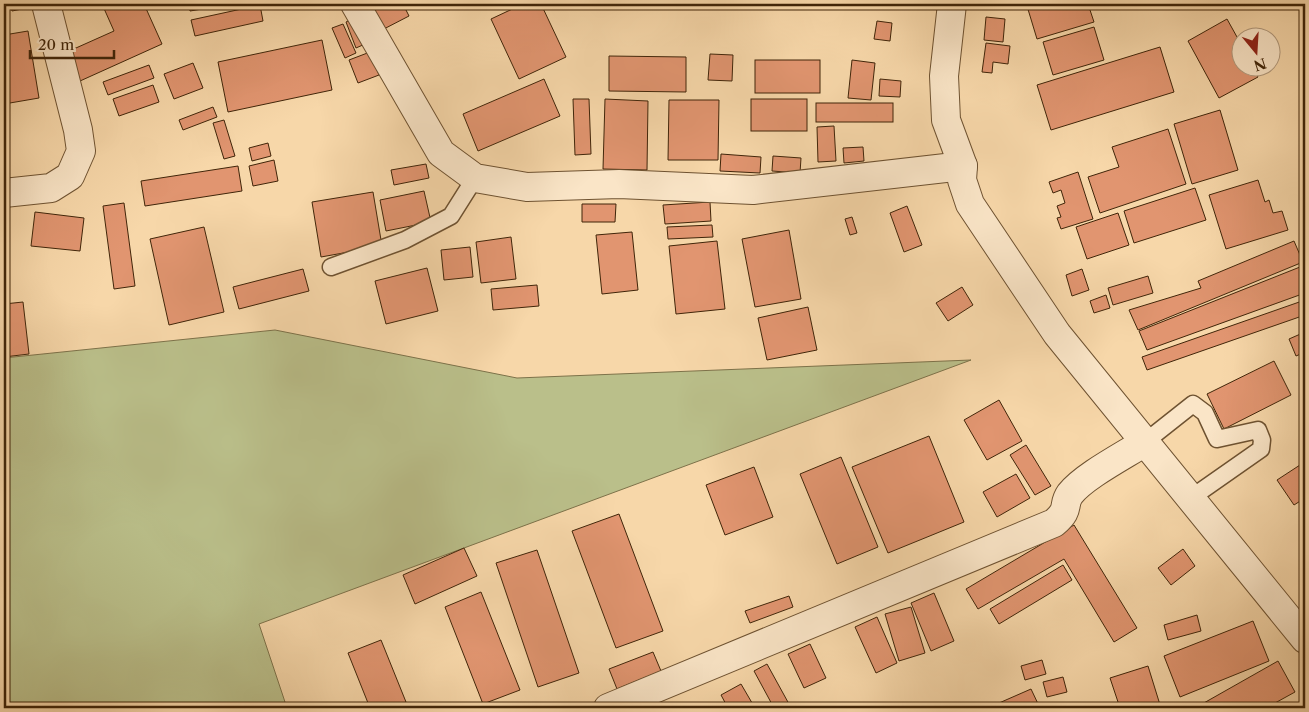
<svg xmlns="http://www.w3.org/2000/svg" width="1309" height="712" viewBox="0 0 1309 712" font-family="'Libre Caslon Text',serif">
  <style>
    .green { fill: #babf8a; stroke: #7d724a }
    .building { fill: #e19570; stroke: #402509 }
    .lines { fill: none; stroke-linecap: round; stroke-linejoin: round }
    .service-casing { stroke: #6e5231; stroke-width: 19 }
    .minor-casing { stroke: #6e5231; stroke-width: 30 }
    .tertiary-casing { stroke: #6e5231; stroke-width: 30 }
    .service { stroke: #fae5c7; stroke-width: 16 }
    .minor { stroke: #fae5c7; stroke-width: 28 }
    .tertiary { stroke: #fae5c7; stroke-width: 28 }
  </style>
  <rect width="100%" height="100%" fill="#f7d7a9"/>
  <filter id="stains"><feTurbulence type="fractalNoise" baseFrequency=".004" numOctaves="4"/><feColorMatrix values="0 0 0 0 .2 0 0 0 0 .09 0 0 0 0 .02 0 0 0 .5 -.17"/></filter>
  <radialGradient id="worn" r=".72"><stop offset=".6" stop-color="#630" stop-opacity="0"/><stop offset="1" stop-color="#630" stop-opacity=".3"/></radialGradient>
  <!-- green -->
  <polygon class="green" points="275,330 517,378 971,360 259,624 287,708 4,708 4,358"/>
  <!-- building -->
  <g class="building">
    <polygon points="10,4 37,4 37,6 12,11"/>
    <polygon points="102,4 144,4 162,44 80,81 67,52 114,31"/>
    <polygon points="189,4 232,4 190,11"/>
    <polygon points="365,4 403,4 409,16 380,31"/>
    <polygon points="523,4 541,4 566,57 519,79 491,19"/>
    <polygon points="1034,4 1088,4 1094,22 1037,39 1027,6"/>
    <polygon points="260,5 263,21 195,36 191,20"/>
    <polygon points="986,17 1005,19 1003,42 984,40"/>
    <polygon points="354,18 365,44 356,48 346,22"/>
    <polygon points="1227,19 1242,46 1242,68 1253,68 1258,77 1219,98 1188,41"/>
    <polygon points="877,21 892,23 890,41 874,39"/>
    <polygon points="343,24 356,53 345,58 332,28"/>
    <polygon points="1094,27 1104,60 1053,75 1043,42"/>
    <polygon points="28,31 39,98 4,104 4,35"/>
    <polygon points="322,40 332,90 228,112 218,62"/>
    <polygon points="986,43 1010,46 1008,64 993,62 992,73 982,72"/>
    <polygon points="1160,47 1174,92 1051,130 1037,85"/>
    <polygon points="370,52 379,75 358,83 349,60"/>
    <polygon points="710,54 733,55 732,81 708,80"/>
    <polygon points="609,56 686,57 686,92 609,91"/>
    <rect x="755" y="60" width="65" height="33"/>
    <polygon points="852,60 875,63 871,100 848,98"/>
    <polygon points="193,63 203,88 174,99 164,74"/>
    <polygon points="149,65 154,78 108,95 103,82"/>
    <polygon points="544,79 560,116 478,151 463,114"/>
    <polygon points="880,79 901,81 900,97 879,96"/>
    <polygon points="153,85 159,102 119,116 113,99"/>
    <polygon points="573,99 589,99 591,154 575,155"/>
    <polygon points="605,99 648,101 647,170 603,169"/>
    <rect x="751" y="99" width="56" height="32"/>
    <polygon points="669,100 719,100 718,160 668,160"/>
    <rect x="816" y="103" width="77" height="19"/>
    <polygon points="213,107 217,117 183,130 179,120"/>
    <polygon points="1220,110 1238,170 1192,184 1174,124"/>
    <polygon points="224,120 235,156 224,159 213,123"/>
    <polygon points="834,126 836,161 818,162 817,127"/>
    <polygon points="1168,129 1186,184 1100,213 1088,177 1119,167 1112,147"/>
    <polygon points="268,143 271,156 252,161 249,148"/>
    <polygon points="863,147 864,161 844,163 843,148"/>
    <polygon points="721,154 761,157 760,173 720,171"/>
    <polygon points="773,156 801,158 800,173 772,171"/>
    <polygon points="274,160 278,181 253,186 249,166"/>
    <polygon points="426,164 429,178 394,185 391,170"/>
    <polygon points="238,166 242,191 145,206 141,181"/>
    <polygon points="1078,172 1093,219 1061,229 1057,218 1061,217 1057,206 1065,203 1061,190 1053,193 1049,182"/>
    <polygon points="1258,180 1265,202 1269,200 1273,213 1282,211 1288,230 1226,249 1209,195"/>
    <polygon points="1195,188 1206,220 1134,243 1124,211"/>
    <polygon points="424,191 431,222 386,231 380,200"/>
    <polygon points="373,192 382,246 321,257 312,202"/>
    <polygon points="710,202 711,221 665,224 663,205"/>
    <polygon points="124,203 135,286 114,289 103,206"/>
    <polygon points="582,204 616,204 615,222 582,222"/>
    <polygon points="907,206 922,245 904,252 890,213"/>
    <polygon points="35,212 84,218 80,251 31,246"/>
    <polygon points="1118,213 1129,245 1087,259 1076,227"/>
    <polygon points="852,217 857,233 850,235 845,219"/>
    <polygon points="712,225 713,237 668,239 667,227"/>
    <polygon points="204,227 224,312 169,325 150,239"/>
    <polygon points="789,230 801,299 755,307 742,239"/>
    <polygon points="632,232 638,290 602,294 596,235"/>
    <polygon points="511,237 516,279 481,283 476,242"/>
    <polygon points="717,241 725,309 676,314 669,246"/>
    <polygon points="1294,241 1303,262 1138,330 1129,310 1201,288 1198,281"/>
    <polygon points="470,247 473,277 444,280 441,250"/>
    <polygon points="1305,265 1305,293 1147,350 1139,331"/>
    <polygon points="427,268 438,311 386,324 375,281"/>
    <polygon points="303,269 309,291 239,309 233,287"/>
    <polygon points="1082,269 1089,290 1072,296 1066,275"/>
    <polygon points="1148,276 1153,293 1113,305 1108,288"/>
    <polygon points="537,285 539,306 493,310 491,289"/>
    <polygon points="962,287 973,305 948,321 936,303"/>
    <polygon points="1106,295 1110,308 1094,313 1090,301"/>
    <polygon points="1305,300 1305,315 1147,370 1142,357"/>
    <polygon points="23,302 29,354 4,357 4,304"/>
    <polygon points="808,307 817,350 767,360 758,318"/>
    <polygon points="1305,332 1305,359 1303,353 1296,356 1289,339"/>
    <polygon points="1274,361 1291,395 1224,429 1207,394"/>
    <polygon points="999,400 1022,441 987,460 964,420"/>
    <polygon points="929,436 964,522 888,553 852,467"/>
    <polygon points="1026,445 1051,486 1035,495 1010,455"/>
    <polygon points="841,457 878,547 837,564 800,474"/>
    <polygon points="1300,465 1305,474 1305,498 1294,505 1277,480"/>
    <polygon points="754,467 773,517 725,535 706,485"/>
    <polygon points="1016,474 1030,498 997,517 983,492"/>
    <polygon points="619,514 663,631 616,648 572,531"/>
    <polygon points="1074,525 1137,628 1114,642 1064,559 978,609 966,589"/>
    <polygon points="464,548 477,576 415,604 403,575"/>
    <polygon points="1183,549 1195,566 1171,585 1158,568"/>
    <polygon points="537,550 579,673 538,687 496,563"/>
    <polygon points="1063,565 1072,580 999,624 990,609"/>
    <polygon points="481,592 520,690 483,704 445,607"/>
    <polygon points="934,593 954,641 931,651 911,603"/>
    <polygon points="789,596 793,607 750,623 745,611"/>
    <polygon points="911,607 925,653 899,661 885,614"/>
    <polygon points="1197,615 1201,631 1168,640 1164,625"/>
    <polygon points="877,617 897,663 876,673 855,627"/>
    <polygon points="1253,621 1269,661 1180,697 1164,656"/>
    <polygon points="381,640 406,702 390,708 370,708 348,653"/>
    <polygon points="810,644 826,678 804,688 788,654"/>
    <polygon points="653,652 661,671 617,689 609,669"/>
    <polygon points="1042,660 1046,674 1025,680 1021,666"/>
    <polygon points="1278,661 1295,692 1266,708 1195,708"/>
    <polygon points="767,664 789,704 781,708 774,708 754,671"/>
    <polygon points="1148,666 1161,708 1120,708 1110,678"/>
    <polygon points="1063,677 1067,692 1047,697 1043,682"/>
    <polygon points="741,684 755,708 728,708 721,695"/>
    <polygon points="1031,689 1040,708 1002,708 999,703"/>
  </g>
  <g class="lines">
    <!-- service casing -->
    <g class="service-casing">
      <g id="service">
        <polyline points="331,267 405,240 451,216 475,178"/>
        <polyline points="1145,442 1193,404 1205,413 1217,439 1258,430 1262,440 1261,449 1191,498"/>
      </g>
    </g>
    <!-- minor casing -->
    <g class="minor-casing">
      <g id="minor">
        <polyline points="355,4 441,153 475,178 527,187 619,184 753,190 963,166"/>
        <polyline points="4,193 51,188 70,176 81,151 78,130 46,4"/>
        <path d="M 608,708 L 1054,523 C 1071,509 1062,505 1070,494 C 1084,476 1125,455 1145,442"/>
      </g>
    </g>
    <!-- tertiary casing -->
    <g class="tertiary-casing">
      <polyline id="tertiary" points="952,4 944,76 946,120 963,166 962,180 970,204 1057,334 1305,639"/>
    </g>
    <!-- service -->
    <use href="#service" class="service"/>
    <!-- minor -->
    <use href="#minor" class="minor"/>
    <!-- tertiary -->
    <use href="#tertiary" class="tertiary"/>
  </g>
  <!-- margin -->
  <rect width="1309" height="712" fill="none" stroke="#f7d7a9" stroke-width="20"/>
  <rect x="5" y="5" width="1299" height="702" fill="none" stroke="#402509" stroke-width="2.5"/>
  <rect x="10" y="10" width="1289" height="692" fill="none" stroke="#402509"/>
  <!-- north arrow -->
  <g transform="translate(1256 52) rotate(162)"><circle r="24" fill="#fae5c7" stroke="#b0987b"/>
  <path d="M0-4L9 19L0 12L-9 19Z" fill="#8f2418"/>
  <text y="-8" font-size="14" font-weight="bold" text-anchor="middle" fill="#402509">N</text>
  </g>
  <!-- scale -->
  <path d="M30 50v8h84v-8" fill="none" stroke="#402509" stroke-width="2.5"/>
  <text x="38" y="50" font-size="15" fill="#402509" stroke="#fae5c7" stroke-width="4" paint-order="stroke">20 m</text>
  <rect width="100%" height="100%" filter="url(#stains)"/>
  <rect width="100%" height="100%" fill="url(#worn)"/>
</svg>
